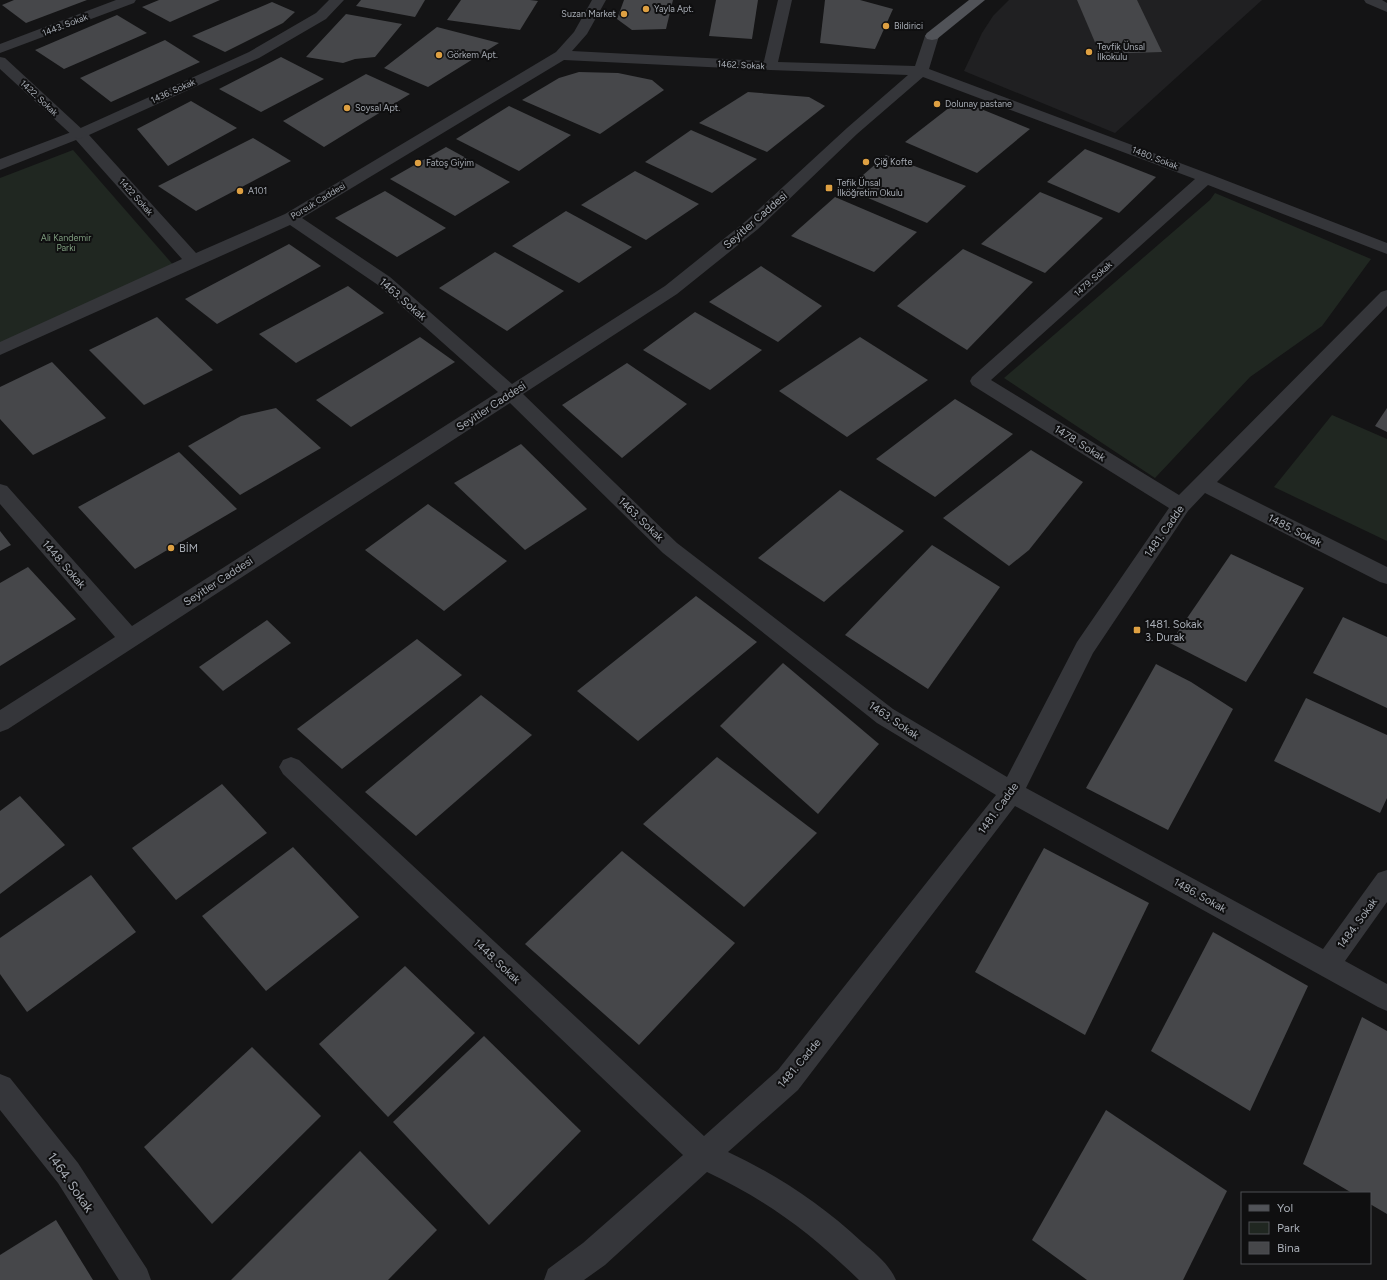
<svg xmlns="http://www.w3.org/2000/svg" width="1387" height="1280" viewBox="0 0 1387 1280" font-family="Figtree,sans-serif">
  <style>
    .built { fill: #202022 }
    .green { fill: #202721 }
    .building { fill: #46474a }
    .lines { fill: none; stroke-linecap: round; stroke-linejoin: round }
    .minor { fill: #35363a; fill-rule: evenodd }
    .tertiary { fill: #35363a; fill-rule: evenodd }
    .primary { fill: #515358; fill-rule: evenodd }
    .poi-dot { fill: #dea042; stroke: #0f0f10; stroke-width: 1.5 }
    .labels { text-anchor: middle; stroke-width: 4; stroke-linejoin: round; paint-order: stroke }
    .far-poi-label { font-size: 9px; fill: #a7acb4; stroke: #0f0f10; text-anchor: start }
    .far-street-label { font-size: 9px; fill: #a7acb4; stroke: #0f0f10 }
    .far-park-label { font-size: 9px; fill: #7f9d7f; stroke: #0f0f10 }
    .street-label { font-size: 11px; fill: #a7acb4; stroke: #0f0f10 }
    .poi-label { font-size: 11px; fill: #a7acb4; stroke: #0f0f10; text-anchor: start }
    .near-street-label { font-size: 13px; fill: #a7acb4; stroke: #0f0f10 }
  </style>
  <rect width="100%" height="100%" fill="#141415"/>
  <!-- built -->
  <polygon class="built" points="1009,0 1262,0 1115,133 964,71 982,33 993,16"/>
  <!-- green -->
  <g class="green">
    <polygon points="73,150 175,267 0,347 0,178"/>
    <polygon points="1215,193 1371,259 1322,326 1250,377 1155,478 1004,378 1210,200"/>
    <polygon points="1332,415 1387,439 1387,541 1274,487"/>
  </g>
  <!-- building -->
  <g class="building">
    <polygon points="14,0 87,0 26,23 2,5"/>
    <polygon points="159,0 220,0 170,22 142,7"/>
    <polygon points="361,0 425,0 415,17 356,6"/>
    <polygon points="461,0 530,0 538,1 520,30 447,20"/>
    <polygon points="624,0 673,0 666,29 632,30 617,19"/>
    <polygon points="716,0 758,0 752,39 709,36"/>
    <polygon points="825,0 860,0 893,9 875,49 820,43"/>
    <polygon points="1077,0 1137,0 1162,52 1100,54"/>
    <polygon points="272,2 295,12 283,23 225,52 192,36"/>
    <polygon points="346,14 402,24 375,57 355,59 343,63 306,57"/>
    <polygon points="117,15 147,33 64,69 35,50"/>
    <polygon points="437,27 499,43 428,87 384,68"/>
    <polygon points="165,40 200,62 111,102 80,78"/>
    <polygon points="281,57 324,79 261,112 219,89"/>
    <polygon points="579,72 618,73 652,80 664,90 600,134 522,100 559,78"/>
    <polygon points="366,74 410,94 324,147 283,121"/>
    <polygon points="748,92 809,97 825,106 767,152 699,123"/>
    <polygon points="959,100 1030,129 977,173 905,142"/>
    <polygon points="191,101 237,128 168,166 137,129"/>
    <polygon points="509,106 571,135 519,171 456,139"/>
    <polygon points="691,130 757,159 712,193 645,162"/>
    <polygon points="253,138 291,161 196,211 158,186"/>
    <polygon points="446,147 510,182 455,216 390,179"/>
    <polygon points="1085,149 1156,177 1119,213 1047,182"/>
    <polygon points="886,155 966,186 927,223 847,189"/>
    <polygon points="635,171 699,204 646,240 581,205"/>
    <polygon points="385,191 446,228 397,257 335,218"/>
    <polygon points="1040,192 1103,218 1045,273 981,244"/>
    <polygon points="835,197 917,232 874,272 791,236"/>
    <polygon points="566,211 632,247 579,283 512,246"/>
    <polygon points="289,244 321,266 217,324 185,299"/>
    <polygon points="963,249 1033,282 967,350 897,306"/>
    <polygon points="495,252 564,291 507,331 439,288"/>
    <polygon points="761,266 822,306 778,342 709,302"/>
    <polygon points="348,286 384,313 296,363 259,334"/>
    <polygon points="695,312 762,350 710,390 643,350"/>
    <polygon points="157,317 213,370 144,405 89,350"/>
    <polygon points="420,337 455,362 351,427 316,400"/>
    <polygon points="860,337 928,380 847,437 779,391"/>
    <polygon points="52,362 106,418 33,455 0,419 0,387"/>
    <polygon points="627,363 687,404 622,458 562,405"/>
    <polygon points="955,399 1013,434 935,497 876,459"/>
    <polygon points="276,408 321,448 240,495 188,446 241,416"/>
    <polygon points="1387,408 1387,432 1375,426"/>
    <polygon points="521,444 587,509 525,550 454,483"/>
    <polygon points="1031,450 1083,482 1029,550 1009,566 943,518"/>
    <polygon points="179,452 237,509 135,569 78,507"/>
    <polygon points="840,490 904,531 824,602 758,558"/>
    <polygon points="428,504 507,561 444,611 365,550"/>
    <polygon points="0,531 11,545 0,551"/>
    <polygon points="932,545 1000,587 928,689 845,635"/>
    <polygon points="1231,554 1304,588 1246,682 1170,643"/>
    <polygon points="28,567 76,619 0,666 0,583"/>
    <polygon points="696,596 757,642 638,741 577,691"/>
    <polygon points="1343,617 1387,637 1387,708 1313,673"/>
    <polygon points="267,620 291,643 223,691 199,667"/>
    <polygon points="417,639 462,675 342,769 297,729"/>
    <polygon points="783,663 879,744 818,814 720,726"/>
    <polygon points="1156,664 1191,682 1233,709 1168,830 1086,788"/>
    <polygon points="481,695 532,735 416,836 365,792"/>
    <polygon points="1306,698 1387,735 1387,798 1380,813 1274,761"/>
    <polygon points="717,757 817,833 744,907 643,824"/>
    <polygon points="222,784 267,833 176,900 132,848"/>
    <polygon points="20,796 65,845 0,894 0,811"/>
    <polygon points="293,847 359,917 266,991 202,916"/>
    <polygon points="1044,848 1149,903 1085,1035 975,972"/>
    <polygon points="622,851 735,943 639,1045 525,944"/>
    <polygon points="91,875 136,932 27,1012 0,974 0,938"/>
    <polygon points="1213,932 1308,986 1250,1111 1151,1051"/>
    <polygon points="405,966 475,1033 388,1117 319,1044"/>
    <polygon points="1362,1017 1387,1031 1387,1214 1370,1204 1370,1193 1352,1193 1303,1164"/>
    <polygon points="484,1036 581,1131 489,1225 393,1122"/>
    <polygon points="252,1047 321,1116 212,1224 144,1147"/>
    <polygon points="1106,1110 1227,1191 1183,1280 1087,1280 1032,1240"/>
    <polygon points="360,1151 437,1230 388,1280 231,1280"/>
    <polygon points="56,1220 93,1280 0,1280 0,1255"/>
  </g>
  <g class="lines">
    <!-- minor -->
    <g class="minor">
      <polygon points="116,0 136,0 134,3 0,53 0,44"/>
      <path d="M 329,0 L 344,0 L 326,19 L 259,58 L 89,135 L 196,253 L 285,214 L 556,52 L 574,32 L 592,0 L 606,0 L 587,34 L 572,51 L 764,61 L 778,0 L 792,0 L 778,62 L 915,66 L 925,36 L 927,33 L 932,32 L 937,33 L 939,36 L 929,69 L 1212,175 L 1387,243 L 1387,254 L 1208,185 L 991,380 L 1179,495 L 1381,292 L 1387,290 L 1387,306 L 1217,482 L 1387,567 L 1387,584 L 1380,582 L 1205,493 L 1188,511 L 1093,653 L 1026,788 L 1323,949 L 1378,873 L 1387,870 L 1387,902 L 1345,961 L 1387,984 L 1387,1011 L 1378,1007 L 1015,806 L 798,1090 L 728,1152 C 779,1176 821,1204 862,1242 C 875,1253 889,1264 896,1280 L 859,1280 C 811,1233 768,1201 707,1172 L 605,1265 L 584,1280 L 544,1280 L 548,1269 L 583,1243 L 683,1155 L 283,774 L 279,767 L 283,760 L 291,757 L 299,760 L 704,1136 L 778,1070 L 996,795 L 877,723 L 663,553 L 510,403 L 8,729 L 0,732 L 0,710 L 115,637 L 0,504 L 0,484 L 7,486 L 132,626 L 498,392 L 378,285 L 290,225 L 0,355 L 0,342 L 182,259 L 76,140 L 0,170 L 0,159 L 74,131 L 249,52 L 316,13 ZM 564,60 L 770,70 L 908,75 L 847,128 L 746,221 L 665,286 L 512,384 L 390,277 L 302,218 ZM 923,77 L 1195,179 L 972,377 L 970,381 L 972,385 L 1169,508 L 1077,642 L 1007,777 L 893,709 L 677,543 L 523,394 L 677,294 L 758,229 L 857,134 Z"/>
      <polygon points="1364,0 1382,0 1387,3 1387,12 1366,3"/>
      <polygon points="0,1074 10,1078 78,1163 147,1269 151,1280 119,1280 58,1183 0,1110"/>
    </g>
    <!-- tertiary -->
    <polygon class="tertiary" points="0,57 5,58 84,131 87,134 84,137 79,139 74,137 0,69"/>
    <!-- primary -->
    <polygon class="primary" points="969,0 985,0 937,39 932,40 927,39 925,36 927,33"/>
  </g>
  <!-- markers -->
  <g class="poi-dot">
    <circle cx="646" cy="9" r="4"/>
    <circle cx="624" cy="14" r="4"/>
    <circle cx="886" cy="26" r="4"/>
    <circle cx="1089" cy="52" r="4"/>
    <circle cx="439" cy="55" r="4"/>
    <circle cx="937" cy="104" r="4"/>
    <circle cx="347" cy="108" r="4"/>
    <circle cx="866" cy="162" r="4"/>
    <circle cx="418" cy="163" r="4"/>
    <rect x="825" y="184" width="8" height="8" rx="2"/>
    <circle cx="240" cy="191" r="4"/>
    <circle cx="171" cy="548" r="4"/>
    <rect x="1133" y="626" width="8" height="8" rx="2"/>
  </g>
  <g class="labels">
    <!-- far-poi labels -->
    <g class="far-poi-label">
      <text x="654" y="12">Yayla Apt.</text>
      <text x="616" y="17" text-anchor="end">Suzan Market</text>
      <text x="894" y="29">Bildirici</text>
      <text x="1097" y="50">Tevfik Ünsal<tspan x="1097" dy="10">İlkokulu</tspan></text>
      <text x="447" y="58">Görkem Apt.</text>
      <text x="945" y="107">Dolunay pastane</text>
      <text x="355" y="111">Soysal Apt.</text>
      <text x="874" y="165">Çiğ Kofte</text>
      <text x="426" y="166">Fatoş Giyim</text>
      <text x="837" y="186">Tefik Ünsal<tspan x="837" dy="10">İlköğretim Okulu</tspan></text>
      <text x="248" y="194">A101</text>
    </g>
    <!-- far-street labels -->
    <g class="far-street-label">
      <text transform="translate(65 25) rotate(-21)" y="3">1443. Sokak</text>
      <text transform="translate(741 65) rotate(3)" y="3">1462. Sokak</text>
      <text transform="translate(173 91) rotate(-24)" y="3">1436. Sokak</text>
      <text transform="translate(39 98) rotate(43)" y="3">1422. Sokak</text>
      <text transform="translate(1155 158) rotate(21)" y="3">1480. Sokak</text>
      <text transform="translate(136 197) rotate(48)" y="3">1422 Sokak</text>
      <text transform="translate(318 201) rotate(-31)" y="3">Porsuk Caddesi</text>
      <text transform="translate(1093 279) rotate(-42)" y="3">1479. Sokak</text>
    </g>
    <!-- far-park labels -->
    <g class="far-park-label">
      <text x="66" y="241">Ali Kandemir<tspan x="66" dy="10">Parkı</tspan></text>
    </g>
    <!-- street labels -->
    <g class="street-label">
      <text transform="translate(755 220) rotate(-41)" y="4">Seyitler Caddesi</text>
      <text transform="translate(403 299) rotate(41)" y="4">1463. Sokak</text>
      <text transform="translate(491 406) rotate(-33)" y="4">Seyitler Caddesi</text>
      <text transform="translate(1080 443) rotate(32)" y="4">1478. Sokak</text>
      <text transform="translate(641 519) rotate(44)" y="4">1463. Sokak</text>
      <text transform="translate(1295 530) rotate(27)" y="4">1485. Sokak</text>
      <text transform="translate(1164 531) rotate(-55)" y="4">1481. Cadde</text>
      <text transform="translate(64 564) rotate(49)" y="4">1448. Sokak</text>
      <text transform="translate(218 581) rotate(-33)" y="4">Seyitler Caddesi</text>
      <text transform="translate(894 720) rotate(34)" y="4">1463. Sokak</text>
      <text transform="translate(998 808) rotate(-54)" y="4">1481. Cadde</text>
      <text transform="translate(1200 895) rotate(29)" y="4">1486. Sokak</text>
      <text transform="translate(1357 923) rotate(-54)" y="4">1484. Sokak</text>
      <text transform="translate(497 961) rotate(43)" y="4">1448. Sokak</text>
      <text transform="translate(799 1063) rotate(-50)" y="4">1481. Cadde</text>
    </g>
    <!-- poi labels -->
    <g class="poi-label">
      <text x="179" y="552">BİM</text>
      <text x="1145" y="628">1481. Sokak<tspan x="1145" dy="13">3. Durak</tspan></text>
    </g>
    <!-- near-street labels -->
    <g class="near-street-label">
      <text transform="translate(71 1182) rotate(55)" y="5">1464. Sokak</text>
    </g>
  </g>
  <!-- legend -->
  <rect x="1241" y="1192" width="130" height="72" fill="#0f0f10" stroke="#4c4e52"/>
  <rect x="1249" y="1205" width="20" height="6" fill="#515358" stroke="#4c4e52"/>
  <text x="1277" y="1212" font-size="12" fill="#a7acb4">Yol</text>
  <rect x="1249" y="1222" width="20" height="12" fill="#202721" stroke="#4c4e52"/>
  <text x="1277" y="1232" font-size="12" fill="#a7acb4">Park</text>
  <rect x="1249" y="1242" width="20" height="12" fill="#46474a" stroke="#4c4e52"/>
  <text x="1277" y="1252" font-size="12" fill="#a7acb4">Bina</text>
</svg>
